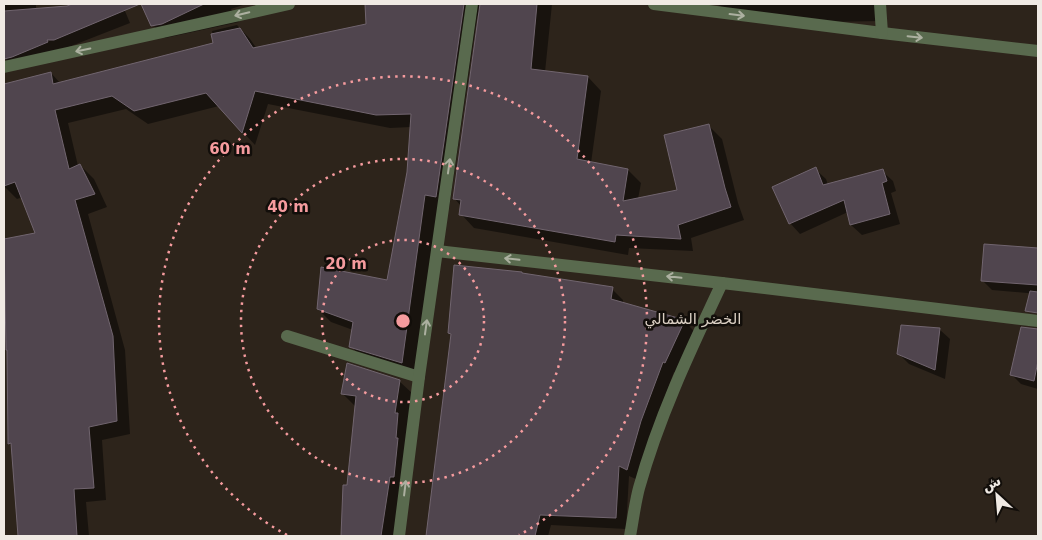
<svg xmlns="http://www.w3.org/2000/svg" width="1042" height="540" viewBox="0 0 1042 540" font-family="'DejaVu Sans','Noto Naskh Arabic',sans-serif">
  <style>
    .shadow { fill: #0007 }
    .building { fill: #50454e; stroke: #71656f }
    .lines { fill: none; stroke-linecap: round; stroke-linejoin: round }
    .minor { stroke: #596a4e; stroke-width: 12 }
    .oneway { stroke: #acb0a0 }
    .ring { fill: none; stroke: #f59b9e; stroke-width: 2.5; stroke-dasharray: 2.5 5 }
    .labels { text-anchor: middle; stroke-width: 5; stroke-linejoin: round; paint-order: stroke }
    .neighbourhood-label { font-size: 15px; fill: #dacfc3; stroke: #120e0a }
    .centre { fill: #f59b9e; stroke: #120e0a; stroke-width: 2.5 }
    .ring-label { font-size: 15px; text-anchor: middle; font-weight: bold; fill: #f59b9e; stroke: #120e0a; stroke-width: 5; stroke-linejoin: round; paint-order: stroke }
  </style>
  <rect width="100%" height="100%" fill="#2d241b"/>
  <!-- shadow -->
  <g class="shadow">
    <polygon points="4,4 36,4 36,10 68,7 76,4 122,4 130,23 15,68 5,58"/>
    <polygon points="142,4 246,4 231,9 239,22 165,38 153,25"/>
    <polygon points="413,4 552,4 545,72 588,77 601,91 591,163 628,170 641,183 638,199 679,191 708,125 722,139 738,203 744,220 691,238 693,251 629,248 628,255 474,228 461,214 461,206 454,198 480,10 477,17 449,209 438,208 415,376 364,360 351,346 353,330 331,322 318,309 388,282 408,173 411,127 390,128 268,104 255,145 219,106 148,124 126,109 68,123 78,166 80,165 94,179 107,207 88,214 125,350 130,434 102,440 106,500 86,502 89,536 20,536 13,447 9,443 37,233 23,197 17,199 4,186 4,86 51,73 61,84 214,44 212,31 237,25 250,39 257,49 367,25 366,5"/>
    <polygon points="716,4 879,4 880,21 825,22 727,10"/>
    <polygon points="815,169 826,179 828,185 882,171 893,181 896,191 891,193 900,224 862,235 851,225 848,212 800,234 790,223"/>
    <polygon points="985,245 1038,249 1038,294 992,290 982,280"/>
    <polygon points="612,289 623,300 623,303 684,321 695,332 676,373 674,372 652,432 638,480 629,476 626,529 551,525 548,536 427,536 452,336 449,333"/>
    <polygon points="939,329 950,339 945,379 909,364 899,354"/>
    <polygon points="1022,331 1038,335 1038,389 1021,384 1011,374"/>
    <polygon points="399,381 413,394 400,536 342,536 344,486 348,486 356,407 343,394"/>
  </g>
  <!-- building -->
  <g class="building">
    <polygon points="72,4 140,4 54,40 47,40 48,42 12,57 4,59 4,11 67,6"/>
    <polygon points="141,4 204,4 162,24 151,26"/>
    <polygon points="365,4 464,4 436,197 425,195 402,363 349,347 353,322 317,309 321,267 387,280 407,172 411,114 376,115 255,91 242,133 206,93 134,111 112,96 55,110 69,169 80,164 95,194 75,200 113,336 117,421 89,427 94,488 74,489 77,536 18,536 11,443 8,444 7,350 6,350 4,239 35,233 15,182 4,186 4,84 51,72 53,84 213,43 211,34 240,28 253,48 366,24"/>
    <polygon points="480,4 537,4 531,69 588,76 577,159 628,169 623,201 677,190 664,135 709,124 725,188 731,207 678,225 681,239 616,235 615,242 459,215 461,200 453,199"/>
    <polygon points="816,167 823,185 883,169 887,181 882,183 890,214 850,225 844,200 789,224 772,187"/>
    <polygon points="984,244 1038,248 1038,285 981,281"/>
    <polygon points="454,265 522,272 522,273 613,287 611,299 685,320 665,363 663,362 641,421 627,470 619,466 616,518 540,515 535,536 426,536 451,334 448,333"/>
    <polygon points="1030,291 1038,292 1038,313 1025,311"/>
    <polygon points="901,325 940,328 935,370 897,354"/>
    <polygon points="1021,327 1038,329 1038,361 1034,381 1010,375"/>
    <polygon points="347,363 400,380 395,413 398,413 396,438 398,438 394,477 390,477 381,536 341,536 343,485 347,485 356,396 341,394"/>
  </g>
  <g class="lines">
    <!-- minor -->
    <g class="minor">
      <polyline points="654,4 882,33 1038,51"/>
      <polyline points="880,4 882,33"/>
      <polyline points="4,67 289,4"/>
      <polyline points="437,251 722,283 1038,321"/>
      <polyline points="287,336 419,377"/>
      <polyline points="399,536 419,377 472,4"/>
      <path d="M 630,536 C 633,520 635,503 639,488 C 659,416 691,349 722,283"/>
    </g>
  </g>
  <!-- one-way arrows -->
  <defs><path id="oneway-shaft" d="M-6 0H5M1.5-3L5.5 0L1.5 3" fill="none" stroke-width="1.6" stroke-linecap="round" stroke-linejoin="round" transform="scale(1.25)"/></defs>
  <g class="oneway">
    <use href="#oneway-shaft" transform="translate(242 14) rotate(167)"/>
    <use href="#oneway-shaft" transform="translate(737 15) rotate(7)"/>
    <use href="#oneway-shaft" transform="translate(915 37) rotate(6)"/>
    <use href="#oneway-shaft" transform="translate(83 50) rotate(168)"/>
    <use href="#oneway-shaft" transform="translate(449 166) rotate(-82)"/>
    <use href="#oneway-shaft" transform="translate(512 259) rotate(-174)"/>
    <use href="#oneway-shaft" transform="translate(674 277) rotate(-174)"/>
    <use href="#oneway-shaft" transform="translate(426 327) rotate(-82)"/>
    <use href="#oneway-shaft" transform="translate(405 488) rotate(-83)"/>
  </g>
  <!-- distance rings -->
  <g class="ring">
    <circle cx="403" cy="321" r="81"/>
    <circle cx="403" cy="321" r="162"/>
    <path d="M287 535A244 244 0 1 1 519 535"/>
  </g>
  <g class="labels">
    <!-- neighbourhood labels -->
    <g class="neighbourhood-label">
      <text x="693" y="324">الخضر الشمالي</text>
    </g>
  </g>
  <circle cx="403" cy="321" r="8" class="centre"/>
  <g class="ring-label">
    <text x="230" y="154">60 m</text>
    <text x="288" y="212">40 m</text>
    <text x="346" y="269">20 m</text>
  </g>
  <!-- border -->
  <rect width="1042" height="540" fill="none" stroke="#f0eae4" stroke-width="10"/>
  <!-- north arrow -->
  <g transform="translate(997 495) rotate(334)" stroke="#120e0a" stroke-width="4" paint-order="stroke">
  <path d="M0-4L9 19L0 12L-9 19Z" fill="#f0eae4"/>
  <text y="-8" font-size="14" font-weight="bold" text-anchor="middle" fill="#f0eae4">ش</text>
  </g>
</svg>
